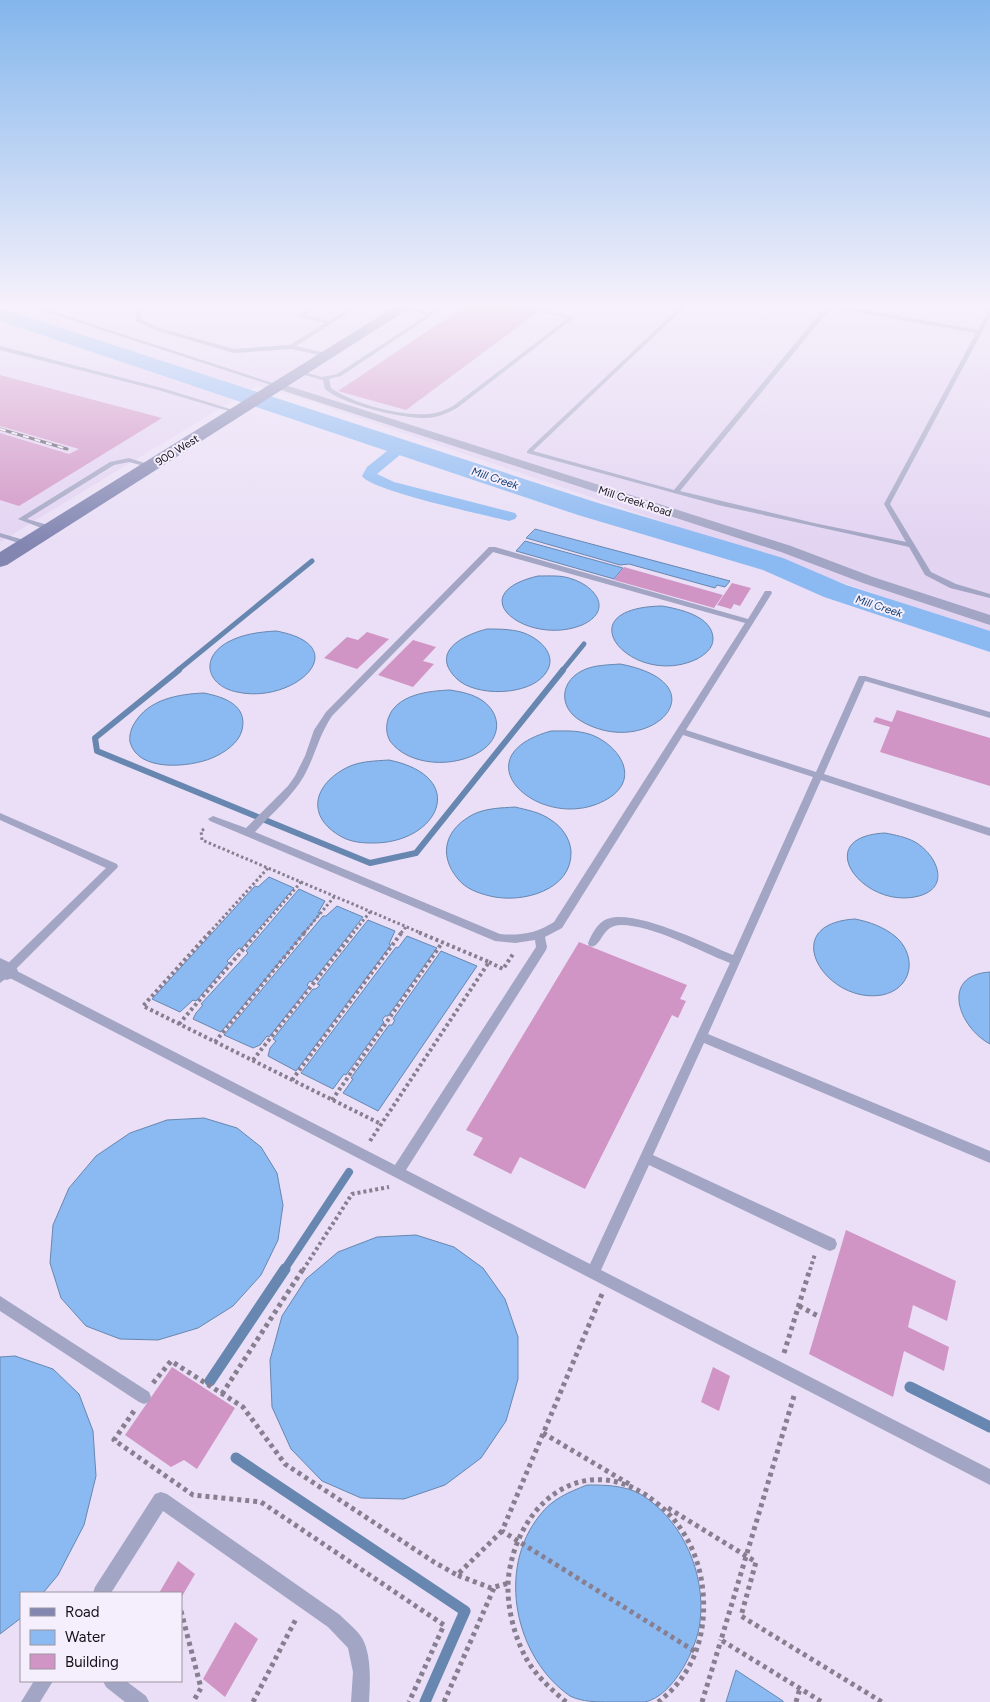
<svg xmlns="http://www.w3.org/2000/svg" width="990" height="1702" viewBox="0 0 990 1702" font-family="Figtree,sans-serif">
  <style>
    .built { fill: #e3d4f2 }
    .water { fill: #8bb9f1; stroke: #6887b0 }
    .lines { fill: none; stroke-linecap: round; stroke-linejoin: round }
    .stream-far3 { stroke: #6887b0; stroke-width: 5 }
    .stream-far2 { stroke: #6887b0; stroke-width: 6 }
    .stream-far1 { stroke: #6887b0; stroke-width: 8 }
    .stream { stroke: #6887b0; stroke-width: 11 }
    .canal { fill: #8bb9f1; fill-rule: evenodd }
    .river { fill: #8bb9f1; fill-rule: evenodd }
    .building { fill: #d195c5 }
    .path-far2 { stroke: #877f90; stroke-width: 3; stroke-dasharray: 2.5 2.5; stroke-linecap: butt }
    .path-far1 { stroke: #877f90; stroke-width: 4; stroke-dasharray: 3 3; stroke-linecap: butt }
    .path { stroke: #877f90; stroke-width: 5; stroke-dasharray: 4 4; stroke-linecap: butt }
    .service { fill: #a2a5c3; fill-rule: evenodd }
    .minor { fill: #a2a5c3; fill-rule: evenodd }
    .secondary { fill: #8286b1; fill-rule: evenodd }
    .rail-casing { stroke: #5c5663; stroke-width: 3 }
    .rail { stroke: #f5eefd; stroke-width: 2; stroke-dasharray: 6; stroke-linecap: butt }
    .labels { text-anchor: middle; stroke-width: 4; stroke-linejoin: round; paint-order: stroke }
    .far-street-label { font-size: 11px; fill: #151119; stroke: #f5eefd }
    .far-water-label { font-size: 11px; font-style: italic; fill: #103f72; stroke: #f5eefd }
  </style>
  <rect width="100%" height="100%" fill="#eadff6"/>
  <!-- built -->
  <polygon class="built" points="0,306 990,306 990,633 297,397 257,386 0,542"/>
  <!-- water -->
  <g class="water">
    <polygon points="535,529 730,581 725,587 717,585 715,588 629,564 620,565 526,538"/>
    <polygon points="525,541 623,568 614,579 516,551"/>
    <path d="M 538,576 C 550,576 562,575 572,579 C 597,587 613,611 582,625 C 529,647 458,595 538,576 Z"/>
    <path d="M 662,606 C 679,609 713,616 713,639 C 713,649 704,655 697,659 C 633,690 561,608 662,606 Z"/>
    <path d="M 487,629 C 498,629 510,629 521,632 C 538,637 560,655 545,674 C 529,696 476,697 457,679 C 429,652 463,635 487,629 Z"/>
    <path d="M 276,631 C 358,646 294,705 237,692 C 207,686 199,658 228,642 C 243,634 259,632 276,631 Z"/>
    <path d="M 620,664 C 725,684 649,761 581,721 C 557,707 560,679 586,669 C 596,665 608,665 620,664 Z"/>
    <path d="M 450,690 C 462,692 473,694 483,701 C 502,715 501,738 481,751 C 456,768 409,767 390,741 C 386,734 386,726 388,719 C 396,694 429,691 450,690 Z"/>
    <path d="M 204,693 C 224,697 248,705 242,730 C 239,743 224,753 212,758 C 191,767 138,773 130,742 C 129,736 131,729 134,724 C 148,699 179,694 204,693 Z"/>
    <path d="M 551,731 C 564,731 576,730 589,734 C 617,743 642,777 609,798 C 545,838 454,758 551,731 Z"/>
    <path d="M 389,760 C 471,777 438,844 372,843 C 362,843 351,842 342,837 C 305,817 313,784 348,767 C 361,761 375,761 389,760 Z"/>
    <path d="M 515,807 C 527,810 540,812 551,820 C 561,826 570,838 571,851 C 573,890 522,904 490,896 C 478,893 466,889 458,879 C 437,854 446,828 474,814 C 487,808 501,808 515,807 Z"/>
    <path d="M 885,833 C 895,835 906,837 915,842 C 936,854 952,887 919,896 C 864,911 808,837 885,833 Z"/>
    <polygon points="269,877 294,888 241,949 239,948 227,961 229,963 196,1001 193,1000 180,1012 152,999 255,886 258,887"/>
    <polygon points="299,889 325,901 318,913 320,914 221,1032 193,1019 196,1013 203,1005 201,1004 248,953 246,951"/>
    <polygon points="337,906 363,917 312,982 310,981 307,985 309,987 269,1037 267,1036 260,1045 253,1048 224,1035 323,916 326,916"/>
    <path d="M 855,919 C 870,922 884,927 896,937 C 918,957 912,989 882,995 C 826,1005 775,924 855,919 Z"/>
    <polygon points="368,920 395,931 389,944 391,945 296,1071 268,1056 270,1048 276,1041 273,1039 313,989 316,989 320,985 317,984"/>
    <polygon points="407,936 437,948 388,1016 385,1016 382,1020 384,1022 346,1075 344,1074 333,1089 301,1073 396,947 398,948"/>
    <polygon points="441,951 477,966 378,1111 343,1093 353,1079 351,1078 389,1025 392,1025 395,1020 393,1019"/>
    <path d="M 990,972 L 990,1044 C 958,1027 940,975 990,972 Z"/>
    <polygon points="204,1118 237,1128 261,1147 277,1173 283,1205 278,1240 261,1275 233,1306 198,1328 158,1340 120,1339 86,1326 61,1298 50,1263 53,1225 69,1188 96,1156 130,1133 167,1120"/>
    <polygon points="416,1235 454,1247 483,1268 505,1299 518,1337 518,1379 506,1421 481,1458 445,1485 404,1499 361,1498 322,1481 291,1449 272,1407 270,1360 282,1316 306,1279 338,1252 377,1237"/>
    <polygon points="15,1356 53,1369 79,1394 93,1431 96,1476 84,1525 58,1575 43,1593 21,1593 21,1618 0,1634 0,1357"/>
    <path d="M 587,1485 C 605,1485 625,1485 642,1495 C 683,1521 706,1574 700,1622 C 697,1649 673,1696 645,1702 C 635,1702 621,1702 611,1702 C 597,1702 582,1702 570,1696 C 515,1658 496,1569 540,1515 C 552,1499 569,1492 587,1485 Z"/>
    <polygon points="736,1670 783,1701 783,1702 726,1702"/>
  </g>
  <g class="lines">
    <!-- stream-far3 -->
    <g class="stream-far3">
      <polyline points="177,671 312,561"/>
      <polyline points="562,671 584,644"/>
    </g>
    <!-- stream-far2 -->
    <polyline class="stream-far2" points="179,670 95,738 97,751 370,863 416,853 563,670"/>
    <!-- stream-far1 -->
    <polyline class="stream-far1" points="284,1270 349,1172"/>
    <!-- stream -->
    <g class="stream">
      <polyline points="210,1381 285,1269"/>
      <polyline points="910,1387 990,1427"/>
      <polyline points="236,1458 465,1611 425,1702"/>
    </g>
    <!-- canal -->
    <path class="canal" d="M 402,442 L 407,443 L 409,446 L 407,449 L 377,474 L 394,482 L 515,513 L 517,516 L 515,519 L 509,521 C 485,515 372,491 362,476 L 367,467 L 397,443 Z"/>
    <!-- river -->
    <polygon class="river" points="0,308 598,503 783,558 846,585 990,631 990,652 824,597 763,570 578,515 0,321"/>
  </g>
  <!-- building -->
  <g class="building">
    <polygon points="465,306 508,306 538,312 406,410 338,391"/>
    <polygon points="0,375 162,418 19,506 0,500 0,433 69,454 79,449 0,426"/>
    <polygon points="624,567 723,595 714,608 614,580"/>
    <polygon points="732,583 751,588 740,606 734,604 731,609 717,605"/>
    <polygon points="367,632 389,639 357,669 324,658 347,637 358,640"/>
    <polygon points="413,640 436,647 423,661 434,664 413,687 378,675"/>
    <polygon points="897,710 990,738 990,786 880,752 890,727 873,722 876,717 892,722"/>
    <polygon points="579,942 687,985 680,999 686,1001 678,1018 672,1015 585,1189 520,1157 511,1174 473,1155 483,1138 466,1130"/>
    <polygon points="846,1230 956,1281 947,1321 913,1305 908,1327 949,1347 944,1371 904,1351 893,1397 809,1354"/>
    <polygon points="172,1367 235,1408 197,1469 184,1460 171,1467 125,1435"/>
    <polygon points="713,1367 730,1376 719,1411 701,1402"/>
    <polygon points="178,1561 195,1574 181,1598 181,1593 159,1593"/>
    <polygon points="235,1622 258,1639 225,1697 203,1679"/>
  </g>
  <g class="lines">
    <!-- path-far2 -->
    <g class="path-far2">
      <polyline points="204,829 201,831 202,840 421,933"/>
      <polyline points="209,933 268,868"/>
      <polyline points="257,933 301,882"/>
      <polyline points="304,933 334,897"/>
      <polyline points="353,933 370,912"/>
      <polyline points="401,933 406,927"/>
    </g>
    <!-- path-far1 -->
    <g class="path-far1">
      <polyline points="210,932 143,1006 381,1124"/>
      <polyline points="489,962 503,969 513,954"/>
      <polyline points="179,1024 258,932"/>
      <polyline points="215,1042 305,932"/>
      <polyline points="253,1060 354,932"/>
      <polyline points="292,1080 402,932"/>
      <polyline points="332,1100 442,943"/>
      <polyline points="370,1141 489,962 418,932"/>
      <polyline points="303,1270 352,1194 389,1187"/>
      <polyline points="810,1270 815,1254"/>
    </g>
    <!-- path -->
    <g class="path">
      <polyline points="602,1294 502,1531 696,1652"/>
      <polyline points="799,1306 820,1317"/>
      <polyline points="784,1353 810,1269"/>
      <polyline points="153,1383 171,1361 243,1407 285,1464 434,1562 457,1575"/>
      <polyline points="222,1394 303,1269"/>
      <polyline points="794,1396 721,1640 822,1702"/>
      <polyline points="134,1411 114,1440 193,1495 261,1502 444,1625 409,1702"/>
      <polyline points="543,1433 629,1484"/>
      <polyline points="668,1508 756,1562 741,1616 882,1702"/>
      <polyline points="502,1531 457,1575 491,1588 509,1583"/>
      <polyline points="181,1611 201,1688 193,1702"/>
      <polyline points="253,1702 297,1617"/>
      <polyline points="444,1702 494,1588"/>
      <path d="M 566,1702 C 551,1689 535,1675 526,1658 C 513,1634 505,1600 509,1573 C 521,1496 591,1448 658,1504 C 685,1526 700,1558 703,1592 C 707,1635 693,1676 658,1702"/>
      <polyline points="702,1702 721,1640"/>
      <polyline points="796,1702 800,1688"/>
    </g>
    <!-- service -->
    <g class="service">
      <polygon points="28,306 36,306 282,386 277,387"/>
      <polygon points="137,306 142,306 141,319 159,328 234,349 290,345 325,323 297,316 313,306 319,306 305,315 329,321 353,306 359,306 296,346 330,354 330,356 328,357 291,349 234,353 155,330 136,321"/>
      <path d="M 403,306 L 431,312 L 440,306 L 446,306 L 341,376 L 329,379 L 331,388 C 354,404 399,416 427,414 C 437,414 445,410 453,406 L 568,318 L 514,306 L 526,306 L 575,317 L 457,408 C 448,413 439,417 428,418 C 404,419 343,405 325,389 L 323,380 L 297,373 L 300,371 L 322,377 L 337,374 L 427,315 L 401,309 Z"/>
      <path d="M 681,306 L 686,306 L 533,451 L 674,490 L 826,306 L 842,306 L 978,330 L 987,312 L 990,310 L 990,317 L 890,504 L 931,572 L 956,584 L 990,594 L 990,598 L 950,588 L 925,575 L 909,547 L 718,505 L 527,453 L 527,451 ZM 831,308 L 976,333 L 884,504 L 906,542 L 814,523 L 680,491 Z"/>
      <polygon points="0,346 162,388 240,412 235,413 158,390 0,350"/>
      <polygon points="129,458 154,466 151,468 129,462 114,465 27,519 55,527 55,531 49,531 18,519 110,462"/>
      <polygon points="0,533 31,542 32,544 28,546 0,537"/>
      <path d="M 489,547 L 495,547 L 748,619 L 765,591 L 771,591 L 772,593 L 686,730 L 816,772 L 859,676 L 865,676 L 990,712 L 990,718 L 865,681 L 824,774 L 990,828 L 990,836 L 821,780 L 708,1034 L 990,1151 L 990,1163 L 704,1043 L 653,1155 L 835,1239 L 837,1244 L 835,1249 L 830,1251 L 825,1249 L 649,1165 L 601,1270 L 990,1469 L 990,1485 L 8,977 L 0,983 L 0,971 L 106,868 L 0,820 L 0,813 L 117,864 L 118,867 L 15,970 L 395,1165 L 536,947 L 535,940 L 515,943 L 495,941 L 210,821 L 208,819 L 213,816 L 246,828 L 288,786 L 295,776 L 305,756 L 314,730 L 326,712 ZM 493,552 L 745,623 L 554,922 C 537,933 520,936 500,934 L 255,832 C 271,814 292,797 304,776 C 315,756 319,735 332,716 ZM 683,735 L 813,777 L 733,955 C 706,944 634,908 607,919 C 597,923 592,934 588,943 L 589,946 C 602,950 600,925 621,925 C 653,925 699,951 730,963 L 590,1264 L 406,1170 L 546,950 L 547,947 L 545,937 L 562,928 Z"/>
      <polygon points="0,1296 149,1392 151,1397 149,1402 144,1404 139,1402 0,1311"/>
      <path d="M 161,1492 L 167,1494 L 340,1615 C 347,1622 357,1630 362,1638 C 372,1655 370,1684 369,1702 L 351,1702 L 353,1672 L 348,1648 L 328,1627 L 163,1511 L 111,1593 L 93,1593 L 95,1587 L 155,1494 Z"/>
      <polygon points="34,1681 53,1681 40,1702 21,1702"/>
      <polygon points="103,1681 126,1681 146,1696 149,1702 125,1702 106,1687"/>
    </g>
    <!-- minor -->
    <g class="minor">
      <polygon points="279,383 791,546 873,577 990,615 990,625 863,583 781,552 275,388 273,386 275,384"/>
      <polygon points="0,958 15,965 18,971 15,977 7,980 0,978"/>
    </g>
    <!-- secondary -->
    <polygon class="secondary" points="396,306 413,306 7,565 0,567 0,552"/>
    <!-- rail casing -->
    <g class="rail-casing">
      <polyline id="rail" points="0,429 67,449"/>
    </g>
    <!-- rail -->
    <use href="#rail" class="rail"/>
  </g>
  <!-- sky -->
  <linearGradient id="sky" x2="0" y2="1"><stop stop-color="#83b6ec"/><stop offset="0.56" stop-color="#f6f1fb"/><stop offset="1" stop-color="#f6f1fb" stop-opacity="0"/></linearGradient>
  <rect width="990" height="545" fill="url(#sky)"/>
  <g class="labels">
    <!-- far-street labels -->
    <g class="far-street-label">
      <text transform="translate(177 450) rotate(-32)" y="4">900 West</text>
      <text transform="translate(635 501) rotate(18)" y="4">Mill Creek Road</text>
    </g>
    <!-- far-water labels -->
    <g class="far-water-label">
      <text transform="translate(495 478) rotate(18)" y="4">Mill Creek</text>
      <text transform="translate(879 606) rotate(18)" y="4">Mill Creek</text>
    </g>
  </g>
  <!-- legend -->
  <rect x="20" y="1592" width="162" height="90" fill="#f5eefd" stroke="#9b96a2"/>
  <rect x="30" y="1608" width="25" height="8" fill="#8286b1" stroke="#9b96a2"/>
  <text x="65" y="1617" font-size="15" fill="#151119">Road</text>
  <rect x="30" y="1630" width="25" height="15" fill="#8bb9f1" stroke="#9b96a2"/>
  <text x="65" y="1642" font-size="15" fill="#151119">Water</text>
  <rect x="30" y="1654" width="25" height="15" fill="#d195c5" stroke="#9b96a2"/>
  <text x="65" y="1667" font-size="15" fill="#151119">Building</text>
</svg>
